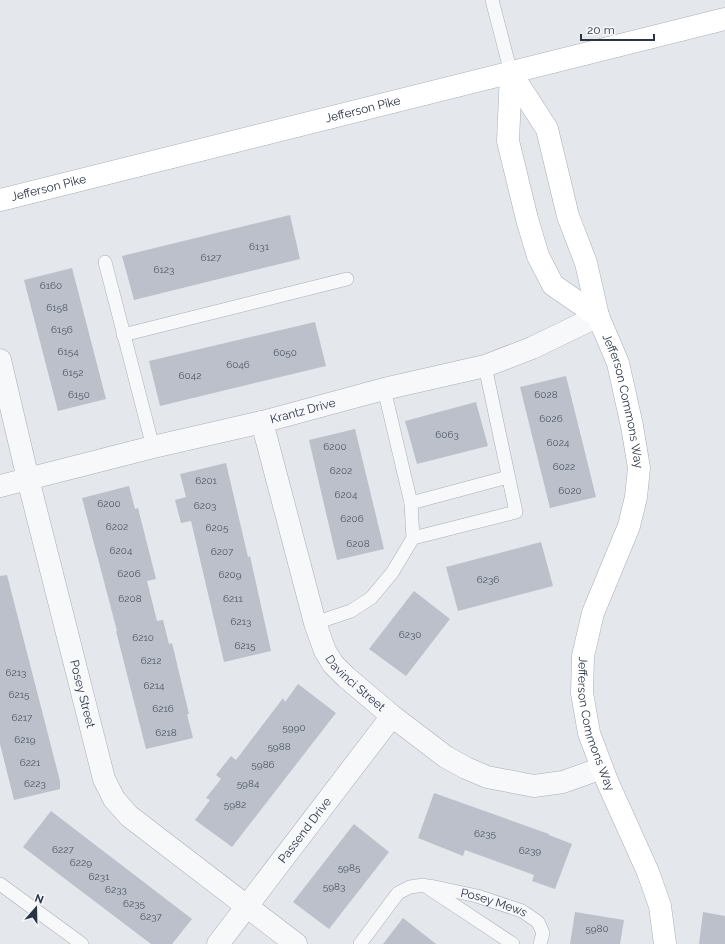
<svg xmlns="http://www.w3.org/2000/svg" width="725" height="944" viewBox="0 0 725 944" font-family="Raleway,sans-serif">
  <style>
    .building { fill: #bbc0ca }
    .lines { fill: none; stroke-linecap: round; stroke-linejoin: round }
    .lane-casing { stroke: #a9aeb7; stroke-width: 14 }
    .street-casing { stroke: #a9aeb7; stroke-width: 23 }
    .secondary-casing { stroke: #a9aeb7; stroke-width: 23 }
    .lane { stroke: #f7f8fa; stroke-width: 13 }
    .street { stroke: #f7f8fa; stroke-width: 22 }
    .secondary { stroke: #fff; stroke-width: 22 }
    .labels { text-anchor: middle; stroke-width: 3.5; stroke-linejoin: round; paint-order: stroke }
    .number-label { font-size: 10px; fill: #4f5766 }
    .street-label { font-size: 12px; fill: #2b3445; stroke: #f4f6f9 }
  </style>
  <rect width="100%" height="100%" fill="#e4e7ec"/>
  <!-- building -->
  <g class="building">
    <polygon points="290,215 300,259 134,300 122,256"/>
    <polygon points="72,268 106,399 58,411 24,280"/>
    <polygon points="315,322 326,366 160,406 149,361"/>
    <polygon points="566,376 596,497 550,508 520,387"/>
    <polygon points="476,402 488,446 417,464 405,421"/>
    <polygon points="355,429 384,549 337,560 309,440"/>
    <polygon points="226,463 248,557 250,556 271,651 224,662 191,521 181,523 175,500 186,497 180,474"/>
    <polygon points="129,486 135,509 138,508 156,579 147,581 157,621 163,620 169,644 172,643 189,714 187,714 193,738 146,749 116,631 117,631 82,498"/>
    <polygon points="541,542 553,586 458,611 446,567"/>
    <polygon points="7,575 60,781 60,789 14,800 0,744 0,576"/>
    <polygon points="414,591 450,619 406,676 369,649"/>
    <polygon points="298,684 336,713 232,847 195,820 210,800 206,798 221,779 216,775 231,756 236,760 283,698 285,702"/>
    <polygon points="434,793 549,834 549,835 572,844 555,889 532,881 534,875 465,850 463,856 418,838"/>
    <polygon points="51,811 192,919 172,944 151,944 23,847"/>
    <polygon points="354,824 389,852 329,929 293,902"/>
    <polygon points="575,912 624,920 620,944 570,944"/>
    <polygon points="703,912 725,916 725,944 699,944"/>
    <polygon points="403,918 436,944 383,944"/>
  </g>
  <g class="lines">
    <!-- lane casing -->
    <g class="lane-casing">
      <g id="lane">
        <polyline points="492,0 511,73"/>
        <polyline points="105,262 153,447"/>
        <polyline points="123,335 347,279"/>
        <polyline points="411,503 508,477"/>
        <polyline points="413,538 516,512 485,366"/>
        <polyline points="315,623 351,611 371,598 392,573 413,538 411,503 384,389"/>
        <polyline points="0,884 82,944"/>
        <path id="s1" d="M 430,886 L 477,896 L 522,911 L 538,922 L 543,933 L 540,944"/>
        <polyline points="360,944 398,893 410,887 424,885 513,944"/>
      </g>
    </g>
    <!-- street casing -->
    <g class="street-casing">
      <g id="street">
        <path id="s2" d="M 0,360 L 28,479 L 104,779 L 114,799 L 129,816 L 296,944"/>
        <path id="s3" d="M 262,422 L 315,623 L 325,651 L 333,664 L 346,677 L 392,716 L 446,757 L 466,768 L 487,777 L 534,786 L 563,782 L 602,768"/>
        <path id="s4" d="M 0,486 L 153,447 L 262,422 L 384,389 L 485,366 L 532,348 L 598,316"/>
        <path id="s5" d="M 218,944 L 392,716"/>
      </g>
    </g>
    <!-- secondary casing -->
    <g class="secondary-casing">
      <g id="secondary">
        <path id="s6" d="M 511,73 L 547,129 L 568,216 L 586,263 L 598,316 L 618,363 L 632,426 L 639,468 L 636,497 L 629,526 L 593,613 L 583,656 L 582,693 L 589,733 L 607,781 L 648,872 L 660,906 L 665,944"/>
        <polyline points="511,73 508,141 527,219 538,256 553,285 598,316"/>
        <path id="s7" d="M 0,200 L 725,19"/>
      </g>
    </g>
    <!-- lane -->
    <use href="#lane" class="lane"/>
    <!-- street -->
    <use href="#street" class="street"/>
    <!-- secondary -->
    <use href="#secondary" class="secondary"/>
  </g>
  <g class="labels">
    <!-- number labels -->
    <g class="number-label">
      <text x="259" y="250">6131</text>
      <text x="211" y="261">6127</text>
      <text x="164" y="273">6123</text>
      <text x="51" y="289">6160</text>
      <text x="57" y="311">6158</text>
      <text x="62" y="333">6156</text>
      <text x="68" y="355">6154</text>
      <text x="285" y="356">6050</text>
      <text x="238" y="368">6046</text>
      <text x="73" y="376">6152</text>
      <text x="190" y="379">6042</text>
      <text x="79" y="398">6150</text>
      <text x="546" y="398">6028</text>
      <text x="551" y="422">6026</text>
      <text x="447" y="438">6063</text>
      <text x="558" y="446">6024</text>
      <text x="335" y="450">6200</text>
      <text x="564" y="470">6022</text>
      <text x="341" y="474">6202</text>
      <text x="206" y="484">6201</text>
      <text x="570" y="494">6020</text>
      <text x="346" y="498">6204</text>
      <text x="109" y="507">6200</text>
      <text x="205" y="509">6203</text>
      <text x="352" y="522">6206</text>
      <text x="117" y="530">6202</text>
      <text x="217" y="531">6205</text>
      <text x="358" y="547">6208</text>
      <text x="121" y="554">6204</text>
      <text x="222" y="555">6207</text>
      <text x="129" y="577">6206</text>
      <text x="230" y="578">6209</text>
      <text x="488" y="583">6236</text>
      <text x="130" y="602">6208</text>
      <text x="233" y="602">6211</text>
      <text x="241" y="625">6213</text>
      <text x="410" y="638">6230</text>
      <text x="143" y="641">6210</text>
      <text x="245" y="649">6215</text>
      <text x="151" y="664">6212</text>
      <text x="16" y="676">6213</text>
      <text x="154" y="689">6214</text>
      <text x="19" y="698">6215</text>
      <text x="163" y="712">6216</text>
      <text x="22" y="721">6217</text>
      <text x="294" y="731">5990</text>
      <text x="166" y="736">6218</text>
      <text x="25" y="743">6219</text>
      <text x="279" y="750">5988</text>
      <text x="30" y="766">6221</text>
      <text x="263" y="768">5986</text>
      <text x="35" y="787">6223</text>
      <text x="248" y="787">5984</text>
      <text x="235" y="808">5982</text>
      <text x="485" y="837">6235</text>
      <text x="63" y="853">6227</text>
      <text x="530" y="854">6239</text>
      <text x="81" y="866">6229</text>
      <text x="349" y="871">5985</text>
      <text x="99" y="880">6231</text>
      <text x="334" y="890">5983</text>
      <text x="116" y="893">6233</text>
      <text x="134" y="907">6235</text>
      <text x="151" y="920">6237</text>
      <text x="597" y="932">5980</text>
    </g>
    <!-- street labels -->
    <g class="street-label">
      <text dy="4" stroke="none"><textPath href="#s7" startOffset="374">Jefferson Pike</textPath></text>
      <text dy="4" stroke="none"><textPath href="#s7" startOffset="50">Jefferson Pike</textPath></text>
      <text dy="4" stroke="none"><textPath href="#s6" startOffset="350">Jefferson Commons Way</textPath></text>
      <text dy="4" stroke="none"><textPath href="#s4" startOffset="312">Krantz Drive</textPath></text>
      <text dy="4" stroke="none"><textPath href="#s3" startOffset="282">Davinci Street</textPath></text>
      <text dy="4" stroke="none"><textPath href="#s2" startOffset="344">Posey Street</textPath></text>
      <text dy="4" stroke="none"><textPath href="#s6" startOffset="686">Jefferson Commons Way</textPath></text>
      <text dy="4" stroke="none"><textPath href="#s5" startOffset="143">Passend Drive</textPath></text>
      <text dy="4" stroke="none"><textPath href="#s1" startOffset="66">Posey Mews</textPath></text>
    </g>
  </g>
  <!-- north arrow -->
  <g transform="translate(36 908) rotate(20)" stroke="#f4f6f9" stroke-width="3" paint-order="stroke">
  <path d="M0-3L7 15L0 10L-7 15Z" fill="#2b3445"/>
  <text y="-6" font-size="11" font-weight="bold" text-anchor="middle" fill="#2b3445">N</text>
  </g>
  <!-- scale -->
  <path d="M581 34v6h73v-6" fill="none" stroke="#2b3445" stroke-width="2"/>
  <text x="587" y="34" font-size="12" fill="#2b3445" stroke="#f4f6f9" stroke-width="3" paint-order="stroke">20 m</text>
</svg>
